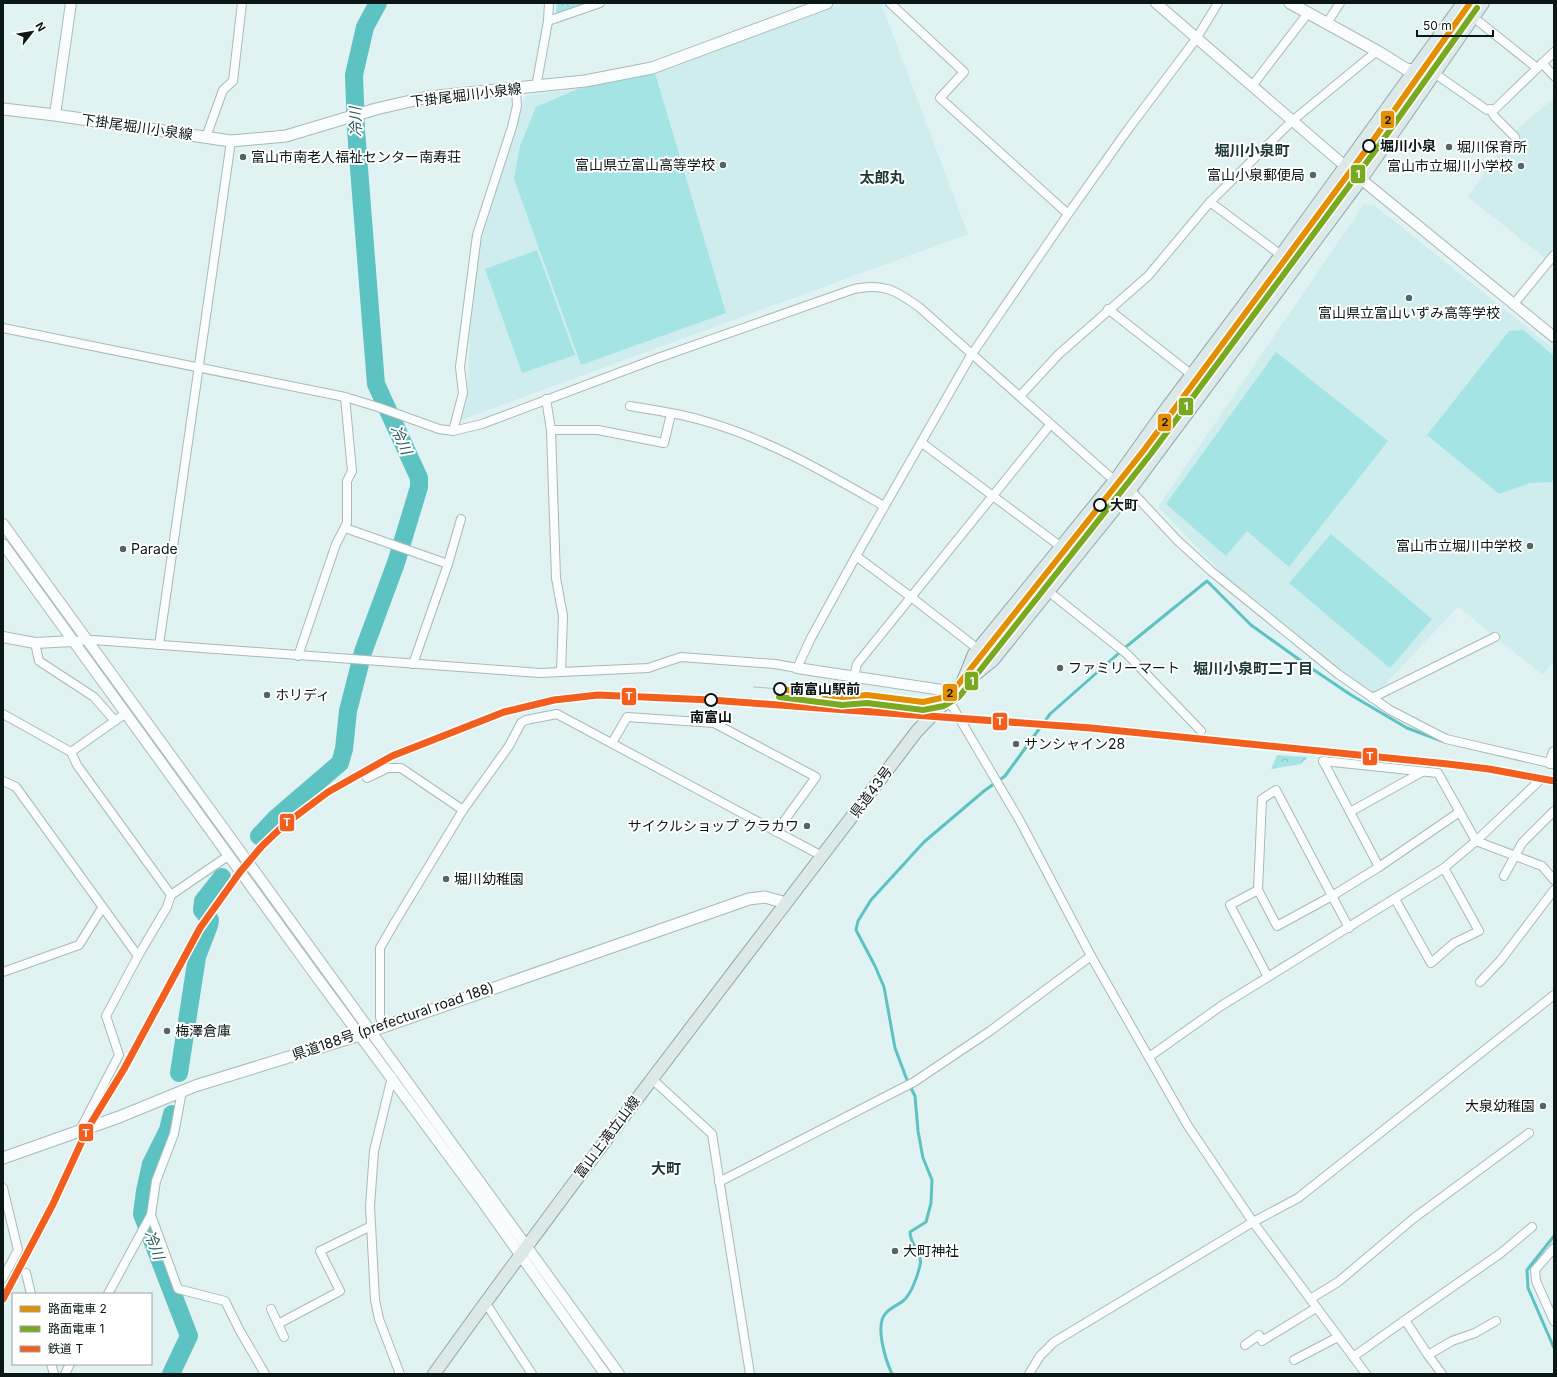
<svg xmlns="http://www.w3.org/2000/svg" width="1557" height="1377" viewBox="0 0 1557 1377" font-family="Inter,'Noto Sans JP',sans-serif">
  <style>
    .built { fill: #cfeded }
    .park { fill: url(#park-crowns) }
    .pitch { fill: #a4e4e4 }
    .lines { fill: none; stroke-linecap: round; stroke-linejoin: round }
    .stream { stroke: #5dc2c2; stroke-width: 3 }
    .river { stroke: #5dc2c2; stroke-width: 18 }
    .minor-casing { stroke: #abb8b8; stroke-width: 10 }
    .tertiary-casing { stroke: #abb8b8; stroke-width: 12 }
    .secondary-casing { stroke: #abb8b8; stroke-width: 13 }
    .primary-casing { stroke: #90a8a8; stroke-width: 14 }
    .minor { stroke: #fafdfd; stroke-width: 8 }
    .tertiary { stroke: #fafdfd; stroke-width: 10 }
    .secondary { stroke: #fafdfd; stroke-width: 11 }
    .primary { stroke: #dde9e9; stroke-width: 12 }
    .tram { stroke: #b9bebe; stroke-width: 1 }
    .rail-1-casing { stroke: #fff; stroke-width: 10 }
    .rail-1 { stroke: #f25e1d; stroke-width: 7 }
    .tram-1-casing { stroke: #fff; stroke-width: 9 }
    .tram-2-casing { stroke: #fff; stroke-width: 9 }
    .tram-1 { stroke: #e38f04; stroke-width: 6 }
    .tram-2 { stroke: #78a91f; stroke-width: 6 }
    .stop-dot { fill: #fff; stroke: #0b1717; stroke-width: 2 }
    .poi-dot { fill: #566464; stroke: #fff; stroke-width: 1.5 }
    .labels { text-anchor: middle; stroke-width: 4; stroke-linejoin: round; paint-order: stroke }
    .street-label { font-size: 14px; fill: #0b1717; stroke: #fff }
    .stop-label { font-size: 14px; font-weight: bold; fill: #0b1717; stroke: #fff; text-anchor: start }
    .poi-label { font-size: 14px; fill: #0b1717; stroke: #fff; text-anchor: start }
    .water-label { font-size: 15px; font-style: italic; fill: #255a5a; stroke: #fff }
    .neighbourhood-label { font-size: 15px; font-weight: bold; fill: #1d3838; stroke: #fff }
    .line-badge { stroke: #fff; stroke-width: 1.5 }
    .badge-label { font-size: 11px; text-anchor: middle; font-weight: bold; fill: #fff }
    .pale-badge-label { font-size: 11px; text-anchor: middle; font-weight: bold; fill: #111 }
  </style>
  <defs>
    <pattern id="park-crowns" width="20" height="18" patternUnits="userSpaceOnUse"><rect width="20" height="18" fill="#a4e4e4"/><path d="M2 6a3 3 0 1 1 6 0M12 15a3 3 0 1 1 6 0" fill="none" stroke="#8cc3c3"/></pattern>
  </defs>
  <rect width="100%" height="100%" fill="#e1f2f2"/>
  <!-- built -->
  <g class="built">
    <polygon points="845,3 881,3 968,234 461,420 467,397 471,312 477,249 525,96 601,85 655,73"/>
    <polygon points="1554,98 1554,247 1545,258 1468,197 1509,136"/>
    <polygon points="1364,204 1374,205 1554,349 1554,661 1543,675 1458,607 1372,698 1236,587 1158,507"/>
  </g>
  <!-- park -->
  <g class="park">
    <polygon points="557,3 595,3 561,15 556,12"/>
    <polygon points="1277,755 1308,757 1301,764 1271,769"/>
  </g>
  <!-- pitch -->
  <g class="pitch">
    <polygon points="655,73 726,313 581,365 514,179 520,146 536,107 578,89"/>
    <polygon points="537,250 575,355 522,373 485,269"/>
    <polygon points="1523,330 1554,356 1554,479 1552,482 1530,483 1499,494 1427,435 1509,331"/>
    <polygon points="1276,352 1388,441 1289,567 1247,531 1226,556 1166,504"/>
    <polygon points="1331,534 1432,619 1390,668 1289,583"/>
  </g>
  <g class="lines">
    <!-- stream -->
    <g class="stream">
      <polyline points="1554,1236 1527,1270 1528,1288 1554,1348"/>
      <path d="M 892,1374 C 886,1361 874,1325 886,1313 C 890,1308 898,1305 903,1301 C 911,1295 918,1275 920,1265 C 923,1254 910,1245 910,1232 L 926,1222 L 931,1203 L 932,1180 L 923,1158 L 918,1131 L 915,1096 L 907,1080 L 895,1048 L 884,987 L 875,966 L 856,930 L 858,921 L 871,900 L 924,842 L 984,791 L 1005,776 L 1050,714 L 1127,646 L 1207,581 L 1251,625 L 1311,668 L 1351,695 L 1407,728 L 1442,741"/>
    </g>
    <!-- river -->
    <g class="river">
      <polyline points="259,836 277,817 340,763 344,749 348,711 363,652 396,563 419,487 419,478 376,384 371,322 356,130 354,75 365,27 378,3"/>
      <path d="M 179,1073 L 197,957 C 199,950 211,923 210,920 C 208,917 204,913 202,910 L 203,901 L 222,877"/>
      <polyline points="171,1374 189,1336 142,1214 145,1191 151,1164 168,1130 172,1114"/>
    </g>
    <!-- minor casing -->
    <g class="minor-casing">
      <g id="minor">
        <polyline points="890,3 964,72 940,98 1068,214"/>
        <polyline points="1473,17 1537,68"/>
        <polyline points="548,21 600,3"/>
        <polyline points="1327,23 1340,3"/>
        <polyline points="1542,63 1554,76"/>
        <polyline points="1434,73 1487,110 1495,109 1554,52"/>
        <polyline points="1252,86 1308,13"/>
        <polyline points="536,87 548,21 549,3"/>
        <polyline points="1490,109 1495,117 1515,137"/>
        <polyline points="206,137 223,90 233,81 242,3"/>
        <polyline points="1210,202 1281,255"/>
        <polyline points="1513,305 1554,255"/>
        <polyline points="1108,309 1192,375"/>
        <path d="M 3,328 L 345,397 L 378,407 L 439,429 L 453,431 L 482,424 L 658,358 L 854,289 C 884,283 895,290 919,307 L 1108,475 L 1134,494 L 1178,541 L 1211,571 L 1338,674 L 1390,710 L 1446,739 L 1554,764"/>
        <polyline points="1020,396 1059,354 1148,276 1210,202 1292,121 1377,51"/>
        <polyline points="546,399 551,430 556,578 563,616 561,672"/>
        <path d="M 630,406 C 653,410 678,413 701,420 C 767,438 826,473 884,506"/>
        <polyline points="551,430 598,430 664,443 671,414"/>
        <polyline points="453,431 463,393 460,367 477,235 512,127 517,106 516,89"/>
        <polyline points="922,443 1060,546"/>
        <polyline points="345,528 448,564"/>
        <polyline points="856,556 911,597 978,649"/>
        <polyline points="1048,591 1127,654 1201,731"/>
        <polyline points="73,641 94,640 540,673 648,668 681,657 775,664 797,668 811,638 856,556 970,357 1068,214 1129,128 1196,39 1218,3"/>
        <polyline points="35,643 39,661 94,697 115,721"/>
        <polyline points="159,645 231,141"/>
        <polyline points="298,656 336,544 347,523 347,481 352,471 345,397"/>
        <polyline points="413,664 448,564 461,519"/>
        <polyline points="854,677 857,664 1050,425"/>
        <polyline points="1372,698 1495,637"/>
        <polyline points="948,699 1020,821 1091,956 1188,1126 1253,1222 1366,1374"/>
        <polyline points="3,714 71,752 77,765 171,895"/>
        <polyline points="612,743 627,717 714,723 816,777 776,832"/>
        <polyline points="71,752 126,713"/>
        <polyline points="1323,761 1438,773 1476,841 1542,866 1554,880"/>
        <polyline points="1323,761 1379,867"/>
        <polyline points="367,778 388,768 401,768 463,810"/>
        <polyline points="3,781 16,787 138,956"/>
        <polyline points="1350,812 1422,772"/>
        <polyline points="1504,876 1522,843 1554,811"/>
        <polyline points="1258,890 1230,905 1268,977"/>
        <polyline points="1395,899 1431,963 1454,943 1479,931 1444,868"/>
        <polyline points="1349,928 1276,790 1262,799 1258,890 1277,926 1332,896 1379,867 1458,813"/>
        <polyline points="3,972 79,945 102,908"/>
        <polyline points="1480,982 1500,961 1554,890"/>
        <polyline points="383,1027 380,1017 380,948 395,922 463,810 509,746 521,723 526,720 557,714 822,856"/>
        <polyline points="1149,1057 1221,1006 1444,868 1476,841 1538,782"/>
        <polyline points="392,1077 374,1151 370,1206 375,1300 379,1319 400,1374"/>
        <polyline points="651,1078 712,1134 750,1374"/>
        <polyline points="80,1130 119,1055 106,1016 138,956 167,907 171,895 228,856"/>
        <polyline points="719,1182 914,1082 990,1031 1091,956"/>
        <polyline points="3,1188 18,1250 3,1278"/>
        <polyline points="151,1215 178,1289 225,1301 240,1331 265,1374"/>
        <polyline points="1554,1248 1535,1270 1536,1281 1554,1321"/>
        <polyline points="26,1273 31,1294"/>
        <polyline points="108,1294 151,1215 156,1181 174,1134 182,1091"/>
        <polyline points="1310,1299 1338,1282 1414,1218 1529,1133"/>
        <polyline points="485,1302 532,1374"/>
        <polyline points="271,1309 284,1337"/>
        <polyline points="1405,1320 1501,1253 1532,1227"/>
        <polyline points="278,1324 340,1291 320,1251 371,1226"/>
        <polyline points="1245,1345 1259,1335 1262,1341 1316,1308"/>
        <polyline points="1353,1357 1405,1320 1428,1355"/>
        <polyline points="1294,1360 1338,1337"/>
        <polyline points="51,1364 54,1374"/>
        <polyline points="65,1374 70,1364"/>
        <polyline points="1029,1374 1040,1356 1054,1342 1253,1222 1298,1198 1554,995"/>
        <polyline points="1442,1374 1428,1355 1452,1341 1475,1333 1496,1321"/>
      </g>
    </g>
    <!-- tertiary casing -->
    <g class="tertiary-casing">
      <g id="tertiary">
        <polyline points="1156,3 1345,166 1554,337"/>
        <polyline points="55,115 71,3"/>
        <polyline points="3,524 619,1374"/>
        <polyline points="3,544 313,972 482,1201 605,1374"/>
        <polyline points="3,637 35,643 73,641"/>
        <polyline points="797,668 942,690 961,686"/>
        <polyline points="1550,763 1554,752"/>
      </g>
    </g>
    <!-- secondary casing -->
    <g class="secondary-casing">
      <g id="secondary">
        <polyline points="1290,3 1377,51 1406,69 1434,73"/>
        <polyline points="3,109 55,115 231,141 286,136 376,109 428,97 585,81 652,68 827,3"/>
        <polyline points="3,1158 119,1117 195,1086 360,1035 749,899 765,897 786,903"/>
      </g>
    </g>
    <!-- primary casing -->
    <g class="primary-casing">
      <g id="primary">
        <polyline points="1463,3 1281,255 1163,413 1116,479 974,654 961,686 993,660 1130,490 1362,178 1483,3"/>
        <path d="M 434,1374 C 590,1156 755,945 917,731 L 961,686"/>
      </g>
    </g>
    <!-- minor -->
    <use href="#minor" class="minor"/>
    <!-- tertiary -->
    <use href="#tertiary" class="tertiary"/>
    <!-- secondary -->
    <use href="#secondary" class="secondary"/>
    <!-- primary -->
    <use href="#primary" class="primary"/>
    <!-- tram -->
    <polyline class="tram" points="754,687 780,689"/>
    <!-- rail-1 casing -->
    <g class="rail-1-casing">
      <polyline id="rail-1" points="3,1299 53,1204 88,1128 124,1069 200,928 240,872 262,846 284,825 328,792 392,756 504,712 554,700 598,695 711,700 1091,728 1448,764 1489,769 1554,781"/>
    </g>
    <!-- rail-1 -->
    <use href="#rail-1" class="rail-1"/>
    <!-- tram-1 casing -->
    <g class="tram-1-casing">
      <polyline id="tram-1" points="780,689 843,697 867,695 923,702 941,698 953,691 1144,450 1369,146 1470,3"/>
    </g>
    <!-- tram-2 casing -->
    <g class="tram-2-casing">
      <polyline id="tram-2" points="779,697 842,705 867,703 923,710 944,706 959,697 1150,455 1375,151 1477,8"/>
    </g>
    <!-- tram-1 -->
    <use href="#tram-1" class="tram-1"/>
    <!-- tram-2 -->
    <use href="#tram-2" class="tram-2"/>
  </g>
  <!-- markers -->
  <g class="stop-dot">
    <circle cx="1369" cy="146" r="6"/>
    <circle cx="1100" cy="505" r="6"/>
    <circle cx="780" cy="689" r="6"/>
    <circle cx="711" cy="700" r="6"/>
  </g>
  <g class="poi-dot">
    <circle cx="1449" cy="147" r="4"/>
    <circle cx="243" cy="157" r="4"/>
    <circle cx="723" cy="165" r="4"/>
    <circle cx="1521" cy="166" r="4"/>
    <circle cx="1313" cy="175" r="4"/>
    <circle cx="1409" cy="298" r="4"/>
    <circle cx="1530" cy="546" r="4"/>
    <circle cx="123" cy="549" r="4"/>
    <circle cx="1060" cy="668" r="4"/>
    <circle cx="267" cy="695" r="4"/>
    <circle cx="1016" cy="744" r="4"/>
    <circle cx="807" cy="826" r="4"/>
    <circle cx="446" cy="879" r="4"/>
    <circle cx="167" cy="1031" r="4"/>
    <circle cx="1543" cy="1106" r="4"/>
    <circle cx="895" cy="1251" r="4"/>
  </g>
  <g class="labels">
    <!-- street labels -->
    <g class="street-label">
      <text transform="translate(466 95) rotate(-7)" y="5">下掛尾堀川小泉線</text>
      <text transform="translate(137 127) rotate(8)" y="5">下掛尾堀川小泉線</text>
      <text transform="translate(871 792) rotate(-53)" y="5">県道43号</text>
      <text transform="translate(393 1021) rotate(-19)" y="5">県道188号 (prefectural road 188)</text>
      <text transform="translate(607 1137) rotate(-53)" y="5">富山上滝立山線</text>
    </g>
    <!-- stop labels -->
    <g class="stop-label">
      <text x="1380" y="151">堀川小泉</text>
      <text x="1110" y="510">大町</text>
      <text x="790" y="694">南富山駅前</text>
      <text x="711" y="722" text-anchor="middle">南富山</text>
    </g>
    <!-- poi labels -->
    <g class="poi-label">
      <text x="1457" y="152">堀川保育所</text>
      <text x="251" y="162">富山市南老人福祉センター南寿荘</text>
      <text x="715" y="170" text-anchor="end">富山県立富山高等学校</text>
      <text x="1513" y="171" text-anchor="end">富山市立堀川小学校</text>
      <text x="1305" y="180" text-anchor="end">富山小泉郵便局</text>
      <text x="1409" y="318" text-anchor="middle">富山県立富山いずみ高等学校</text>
      <text x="1522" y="551" text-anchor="end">富山市立堀川中学校</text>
      <text x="131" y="554">Parade</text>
      <text x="1068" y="673">ファミリーマート</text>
      <text x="275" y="700">ホリディ</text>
      <text x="1024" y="749">サンシャイン28</text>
      <text x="799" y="831" text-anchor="end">サイクルショップ クラカワ</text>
      <text x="454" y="884">堀川幼稚園</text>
      <text x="175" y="1036">梅澤倉庫</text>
      <text x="1535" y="1111" text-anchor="end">大泉幼稚園</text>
      <text x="903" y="1256">大町神社</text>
    </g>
    <!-- water labels -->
    <g class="water-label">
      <text transform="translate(356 122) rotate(-92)" y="5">冷川</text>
      <text transform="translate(401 440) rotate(66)" y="5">冷川</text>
      <text transform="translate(154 1245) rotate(69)" y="5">冷川</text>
    </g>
    <!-- neighbourhood labels -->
    <g class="neighbourhood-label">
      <text x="1252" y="156">堀川小泉町</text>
      <text x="882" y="183">太郎丸</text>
      <text x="1253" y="674">堀川小泉町二丁目</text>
      <text x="666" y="1174">大町</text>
    </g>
  </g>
  <g class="line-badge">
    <rect x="1380" y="110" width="15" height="19" rx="4" fill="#e38f04"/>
    <rect x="1350" y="164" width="16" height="20" rx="4" fill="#78a91f"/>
    <rect x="1178" y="397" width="16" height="19" rx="4" fill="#78a91f"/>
    <rect x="1157" y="413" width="15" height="19" rx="4" fill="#e38f04"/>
    <rect x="964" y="671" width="15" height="20" rx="4" fill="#78a91f"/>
    <rect x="942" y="683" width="16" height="19" rx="4" fill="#e38f04"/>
    <rect x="621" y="687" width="16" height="19" rx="4" fill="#f25e1d"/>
    <rect x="992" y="712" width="16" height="19" rx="4" fill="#f25e1d"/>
    <rect x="1362" y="747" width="16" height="19" rx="4" fill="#f25e1d"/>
    <rect x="279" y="813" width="16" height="19" rx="4" fill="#f25e1d"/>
    <rect x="78" y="1123" width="16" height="19" rx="4" fill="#f25e1d"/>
  </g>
  <g class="badge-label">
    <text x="1358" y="178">1</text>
    <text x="1186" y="410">1</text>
    <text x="972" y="685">1</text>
    <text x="629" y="700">T</text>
    <text x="1000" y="725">T</text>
    <text x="1370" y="760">T</text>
    <text x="287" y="826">T</text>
    <text x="86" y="1137">T</text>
  </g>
  <g class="pale-badge-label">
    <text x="1388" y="124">2</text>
    <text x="1165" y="426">2</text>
    <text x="950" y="697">2</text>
  </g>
  <!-- border -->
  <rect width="1557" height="1377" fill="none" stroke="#0b1717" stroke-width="8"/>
  <!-- legend -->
  <rect x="12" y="1293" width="140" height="72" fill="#ffffff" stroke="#9da2a2"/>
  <rect x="20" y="1306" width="20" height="6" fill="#e38f04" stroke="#9da2a2"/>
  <text x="48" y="1313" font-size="12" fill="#0b1717">路面電車 2</text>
  <rect x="20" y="1326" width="20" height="6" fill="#78a91f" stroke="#9da2a2"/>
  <text x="48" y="1333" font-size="12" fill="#0b1717">路面電車 1</text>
  <rect x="20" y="1346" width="20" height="6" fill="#f25e1d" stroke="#9da2a2"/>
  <text x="48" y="1353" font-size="12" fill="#0b1717">鉄道 T</text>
  <!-- north arrow -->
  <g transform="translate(32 32) rotate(59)" stroke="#ffffff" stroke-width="3" paint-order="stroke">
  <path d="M0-3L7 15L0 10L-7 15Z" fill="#0b1717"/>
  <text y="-6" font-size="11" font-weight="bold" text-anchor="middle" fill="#0b1717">N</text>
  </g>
  <!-- scale -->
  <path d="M1417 30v6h76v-6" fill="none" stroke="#0b1717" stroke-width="2"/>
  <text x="1423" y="30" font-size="12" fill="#0b1717" stroke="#ffffff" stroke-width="3" paint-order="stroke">50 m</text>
</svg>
